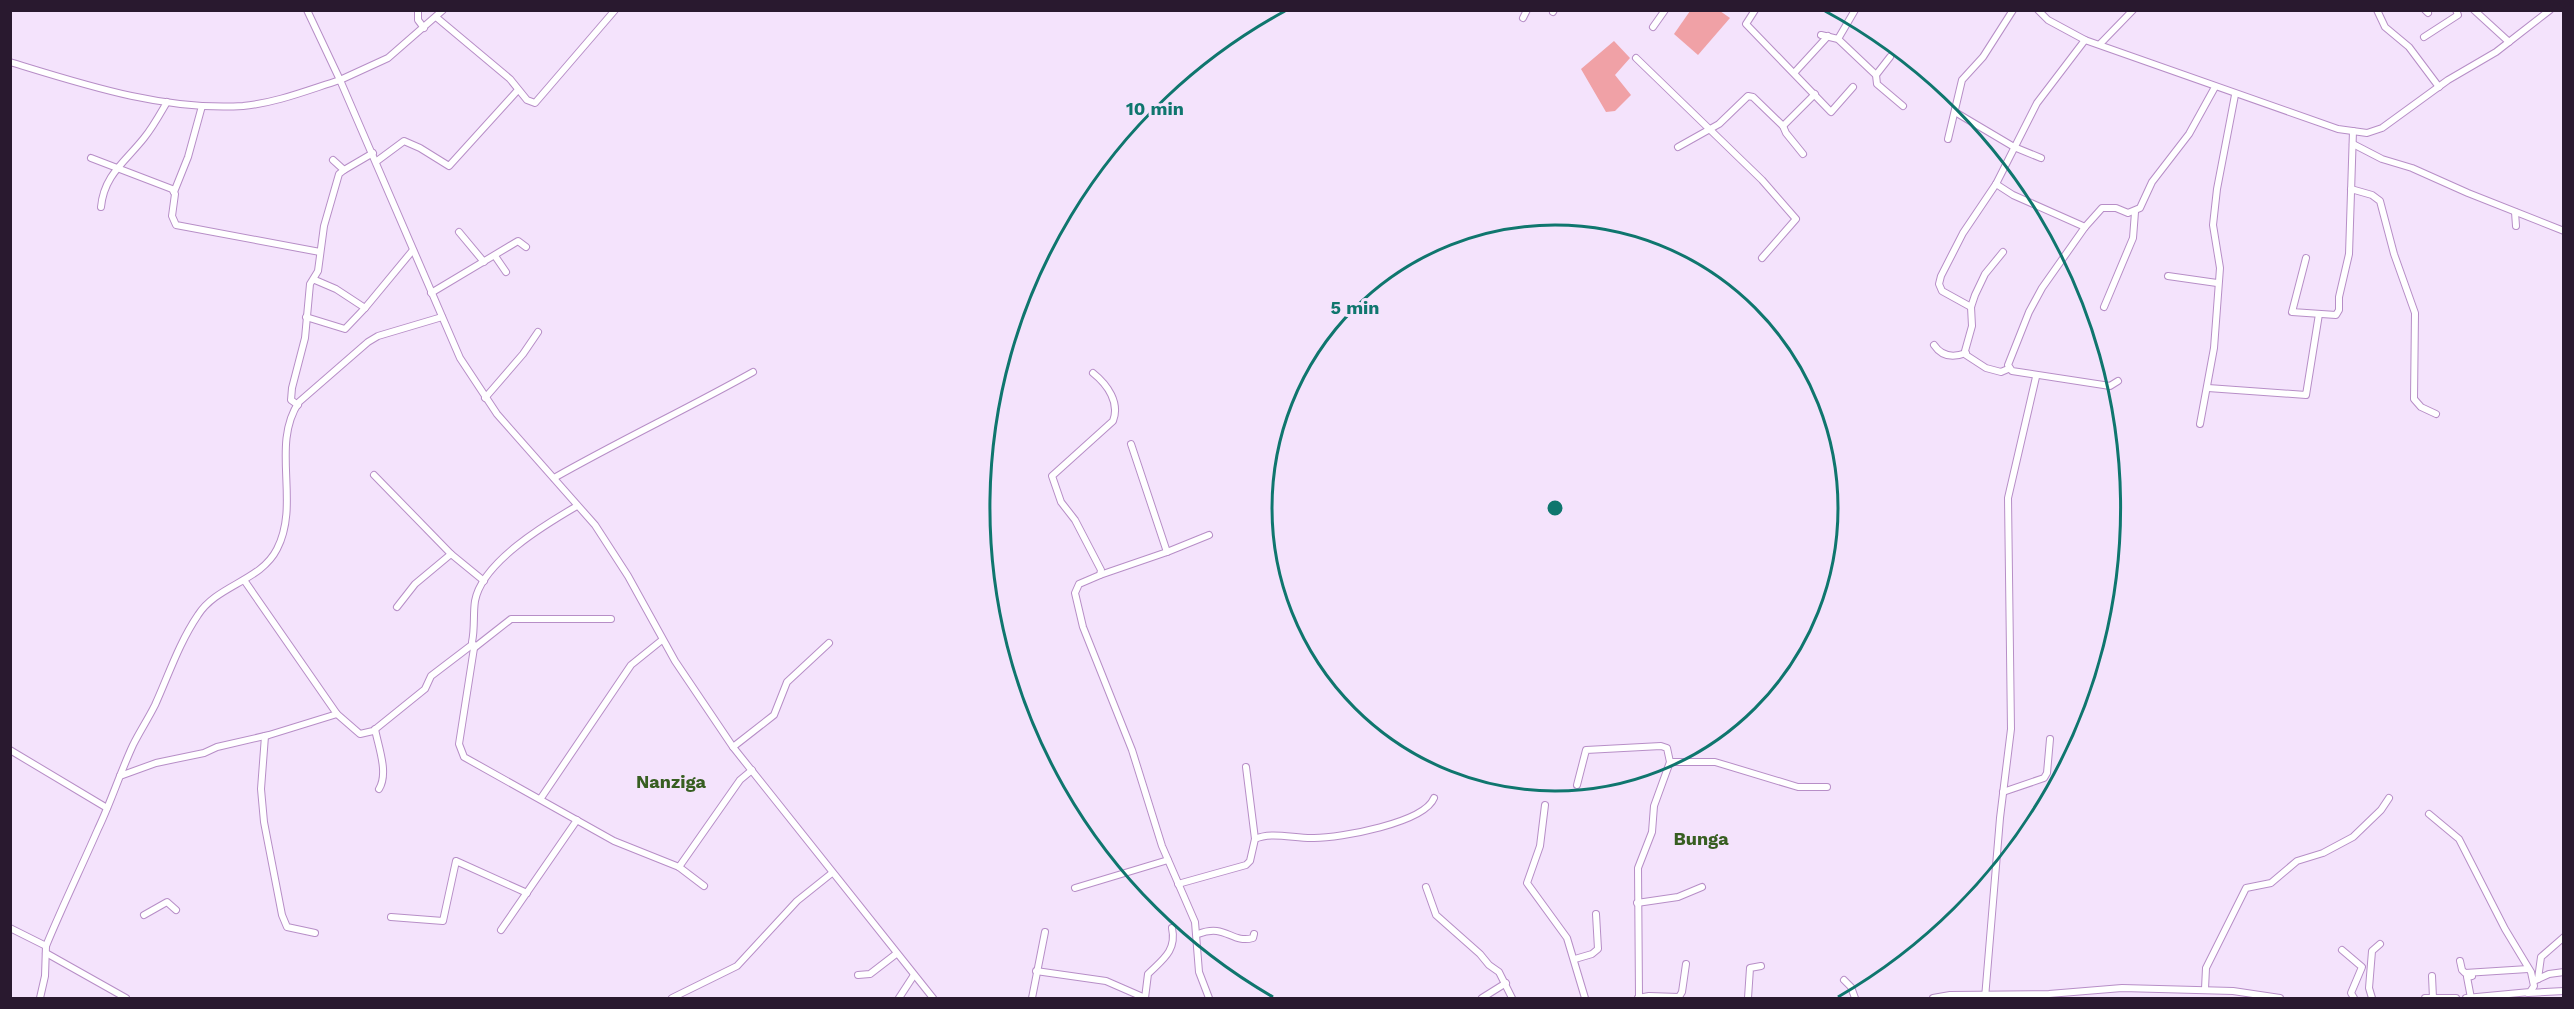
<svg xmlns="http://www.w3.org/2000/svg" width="2574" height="1009" viewBox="0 0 2574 1009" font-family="'Work Sans',sans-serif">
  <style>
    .green { fill: #f0a1a6 }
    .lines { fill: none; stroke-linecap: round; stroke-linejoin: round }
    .minor-casing { stroke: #b78ec7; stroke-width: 8 }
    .minor { stroke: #fff; stroke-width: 6 }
    .ring { fill: none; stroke: #0f766e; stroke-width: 3 }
    .labels { text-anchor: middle; stroke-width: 6; stroke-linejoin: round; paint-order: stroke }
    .quarter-label { font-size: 18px; font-weight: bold; fill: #375e21; stroke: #f4e3fc }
    .centre { fill: #0f766e; stroke: #f4e3fc; stroke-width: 3 }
    .ring-label { font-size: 18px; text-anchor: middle; font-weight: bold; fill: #0f766e; stroke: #f4e3fc; stroke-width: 6; stroke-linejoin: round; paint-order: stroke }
  </style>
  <rect width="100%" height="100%" fill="#f4e3fc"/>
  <!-- green -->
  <g class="green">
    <polygon points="1690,11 1720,11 1730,18 1698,55 1674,34"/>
    <polygon points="1614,41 1630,58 1615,75 1631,95 1615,111 1606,112 1581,69"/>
  </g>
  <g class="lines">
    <!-- minor casing -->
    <g class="minor-casing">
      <g id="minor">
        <polyline points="307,10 340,80 388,58 443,10"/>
        <polyline points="418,10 418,20 424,28"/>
        <polyline points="1755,10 1746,24 1831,112 1853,87"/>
        <polyline points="2038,10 2048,20 2085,40 2338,129 2367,133 2382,128 2448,80 2496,52 2550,10"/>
        <polyline points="2377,10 2385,27 2409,47 2439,87"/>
        <polyline points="2425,10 2428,13"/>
        <polyline points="2474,10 2509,42"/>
        <polyline points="1553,12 1554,10"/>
        <polyline points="436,17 510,79 527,100 535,103 615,10"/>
        <polyline points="1523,18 1527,10"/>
        <polyline points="1653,27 1665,10"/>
        <polyline points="1821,35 1838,39 1876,75 1877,84 1903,106"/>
        <polyline points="2424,37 2458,15 2456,10"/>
        <polyline points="1838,39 1855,10"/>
        <polyline points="2100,44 2133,10"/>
        <polyline points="1636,58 1762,180 1796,219 1762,258"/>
        <path d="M 10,62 C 85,85 164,111 243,106 C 276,103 308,90 340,80 L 460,358 L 497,414 L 595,525 L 628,576 L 675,661 L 733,747 L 933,998"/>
        <polyline points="1795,72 1828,36"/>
        <polyline points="1876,75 1890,57"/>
        <polyline points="1955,112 2014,147 2041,158"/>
        <polyline points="1783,126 1815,94"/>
        <polyline points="1948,139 1962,80 1983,57 2013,10"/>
        <polyline points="2353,144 2382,159 2412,168 2468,193 2564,231"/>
        <polyline points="1678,147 1719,124 1748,96 1753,97 1783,126 1786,133 1803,154"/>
        <polyline points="91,158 172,189 175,194 172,216 176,225 320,252"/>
        <polyline points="333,160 344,170 373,153"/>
        <polyline points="377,161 404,141 420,148 449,166 517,91"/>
        <polyline points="1996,184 2013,195 2085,227"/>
        <polyline points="2351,189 2372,195 2380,201 2394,254 2415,313 2414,399 2421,407 2436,414"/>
        <polyline points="174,192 188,157 202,106"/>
        <path d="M 101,207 C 104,175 125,162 144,138 C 153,127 160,114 167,102"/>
        <polyline points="2515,212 2516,226"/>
        <polyline points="459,232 484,262"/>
        <polyline points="2003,252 1985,274 1975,295 1971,307 1972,326 1965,351 1966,355 1986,368 2001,372 2008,369"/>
        <polyline points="495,256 506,272"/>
        <polyline points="2306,258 2292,312 2336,315 2339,310 2339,297 2349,254 2353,131"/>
        <polyline points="2168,276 2217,283"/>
        <polyline points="315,280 336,289 365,308 413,250"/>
        <polyline points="431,293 518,241 526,247"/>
        <polyline points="1971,307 1942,291 1939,284 1941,276 1963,233 1996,184 2037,103 2085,40"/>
        <polyline points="2104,307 2133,238 2135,212"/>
        <polyline points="306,317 345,329 365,308"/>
        <path d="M 1934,345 C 1942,357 1953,358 1966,353"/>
        <path d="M 1093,373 C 1108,385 1120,403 1113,421 L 1052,476 L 1061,502 L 1075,520 L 1101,570 L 1100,575 L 1079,584 L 1075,593 L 1083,627 L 1132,750 L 1162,846 L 1195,922 L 1199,972 L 1209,998"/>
        <polyline points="2118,381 2110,386 2012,371 2008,365 2029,312 2042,288 2085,227 2102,208 2116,208 2128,213 2140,208 2152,182 2189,134 2215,87"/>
        <polyline points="2208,388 2306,395 2319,314"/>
        <polyline points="485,398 523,354 538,332"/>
        <polyline points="298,405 291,400 292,388 305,338 310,284 318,271 324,226 339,174 344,170"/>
        <polyline points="2200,424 2214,348 2220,268 2213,225 2217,189 2235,95"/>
        <polyline points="374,475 451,554"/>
        <path d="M 554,478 C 619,441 687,409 753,372"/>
        <path d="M 577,506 C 546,524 482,562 475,601 C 473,614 475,628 472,642 L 474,648 L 459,744 L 464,757 L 614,841 L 679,867 L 740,780 L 752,770"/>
        <polyline points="1167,552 1209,535"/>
        <polyline points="1100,575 1167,552 1131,444"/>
        <polyline points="244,580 337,714 360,734 373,731 425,689 431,676 473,644"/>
        <polyline points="397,607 415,584 451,554 484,581"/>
        <polyline points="474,648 511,619 611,619"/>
        <path d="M 375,729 C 378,746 389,773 379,789"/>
        <polyline points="265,736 261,789 264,822 282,915 287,927 315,933"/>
        <polyline points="733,747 774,715 787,682 829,643"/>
        <polyline points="10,750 107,808"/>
        <polyline points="1670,762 1715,762 1798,787 1827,787"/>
        <polyline points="1246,767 1255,839"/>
        <polyline points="120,776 156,763 204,753 217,747 269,735 337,714"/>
        <polyline points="1577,785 1586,750 1661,746 1667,748 1670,762 1654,806 1652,832 1638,868 1639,996"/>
        <polyline points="2003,792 2044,778 2047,773 2050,739"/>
        <polyline points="541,798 631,665 662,640"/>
        <polyline points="1545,805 1540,846 1527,883 1567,938 1585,998"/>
        <polyline points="2429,814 2459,839 2505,929 2531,972 2534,986 2530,992 2466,998"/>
        <polyline points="679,867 704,886"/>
        <path d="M 1178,884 L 1246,865 L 1250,861 L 1255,839 C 1271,831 1296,839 1314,838 C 1340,838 1424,823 1434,798"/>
        <polyline points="1426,887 1436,915 1480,954 1489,965 1499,972 1512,998"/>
        <polyline points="1075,888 1168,860"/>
        <polyline points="1637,903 1678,897 1702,887"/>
        <polyline points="144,915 167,902 176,910"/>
        <polyline points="391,917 443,921 456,861 527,893"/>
        <polyline points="10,928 46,946"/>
        <polyline points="501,930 577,820"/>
        <path d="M 1198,934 C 1226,923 1231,944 1253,938 L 1254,934"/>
        <polyline points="2342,950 2362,967 2351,993 2354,998"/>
        <polyline points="46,953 126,998"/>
        <polyline points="1575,959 1592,954 1598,949 1596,914"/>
        <polyline points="2460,961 2462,970 2465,973 2528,969"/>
        <polyline points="1036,971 1106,981 1145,998"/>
        <polyline points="858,975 870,974 896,954"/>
        <polyline points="2432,976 2433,998"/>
        <polyline points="2538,979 2541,957 2564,937"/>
        <polyline points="1844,980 1851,987 1855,998"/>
        <polyline points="2536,980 2549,974 2564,972"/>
        <polyline points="2205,989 2206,968 2246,888 2271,883 2297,861 2323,853 2353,837 2381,810 2389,798"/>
        <polyline points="2528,993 2564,991"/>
        <path d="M 40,998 L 45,976 L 46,946 C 62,907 81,868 98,829 C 111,802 120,773 133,745 C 140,731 148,719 155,705 C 169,674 179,643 198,615 C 217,585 261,581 277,549 C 301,503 270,445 299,402 L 368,342 L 378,336 L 442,317"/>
        <polyline points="672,998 737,966 797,901 832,873"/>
        <polyline points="899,998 914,975"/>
        <polyline points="1032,998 1045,932"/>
        <path d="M 1145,998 L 1148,974 C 1162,960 1177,951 1172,928"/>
        <polyline points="1482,998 1506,983"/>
        <polyline points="1638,998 1649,996 1679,997 1682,992 1686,964"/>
        <polyline points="1748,998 1750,968 1761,966"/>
        <polyline points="1933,998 1950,995 2049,994 2122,988 2233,991 2280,998"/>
        <polyline points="1985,998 2000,818 2011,729 2008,498 2036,377"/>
        <polyline points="2372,998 2369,988 2372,951 2380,944"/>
        <polyline points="2425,998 2456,998"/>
        <polyline points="2471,998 2467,977 2472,976 2471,974"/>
      </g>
    </g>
    <!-- minor -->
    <use href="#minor" class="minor"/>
  </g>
  <!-- distance rings -->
  <g class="ring">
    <circle cx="1555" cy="508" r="283"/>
    <path d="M1273 997A565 565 0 0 1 1285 11M1825 11A565 565 0 0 1 1838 997"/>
  </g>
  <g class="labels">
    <!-- quarter labels -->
    <g class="quarter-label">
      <text x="671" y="788">Nanziga</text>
      <text x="1701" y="845">Bunga</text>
    </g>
  </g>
  <circle cx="1555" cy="508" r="9" class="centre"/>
  <g class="ring-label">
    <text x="1155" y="115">10 min</text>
    <text x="1355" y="314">5 min</text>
  </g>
  <!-- border -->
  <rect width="2574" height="1009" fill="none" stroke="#29192f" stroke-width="24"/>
</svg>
